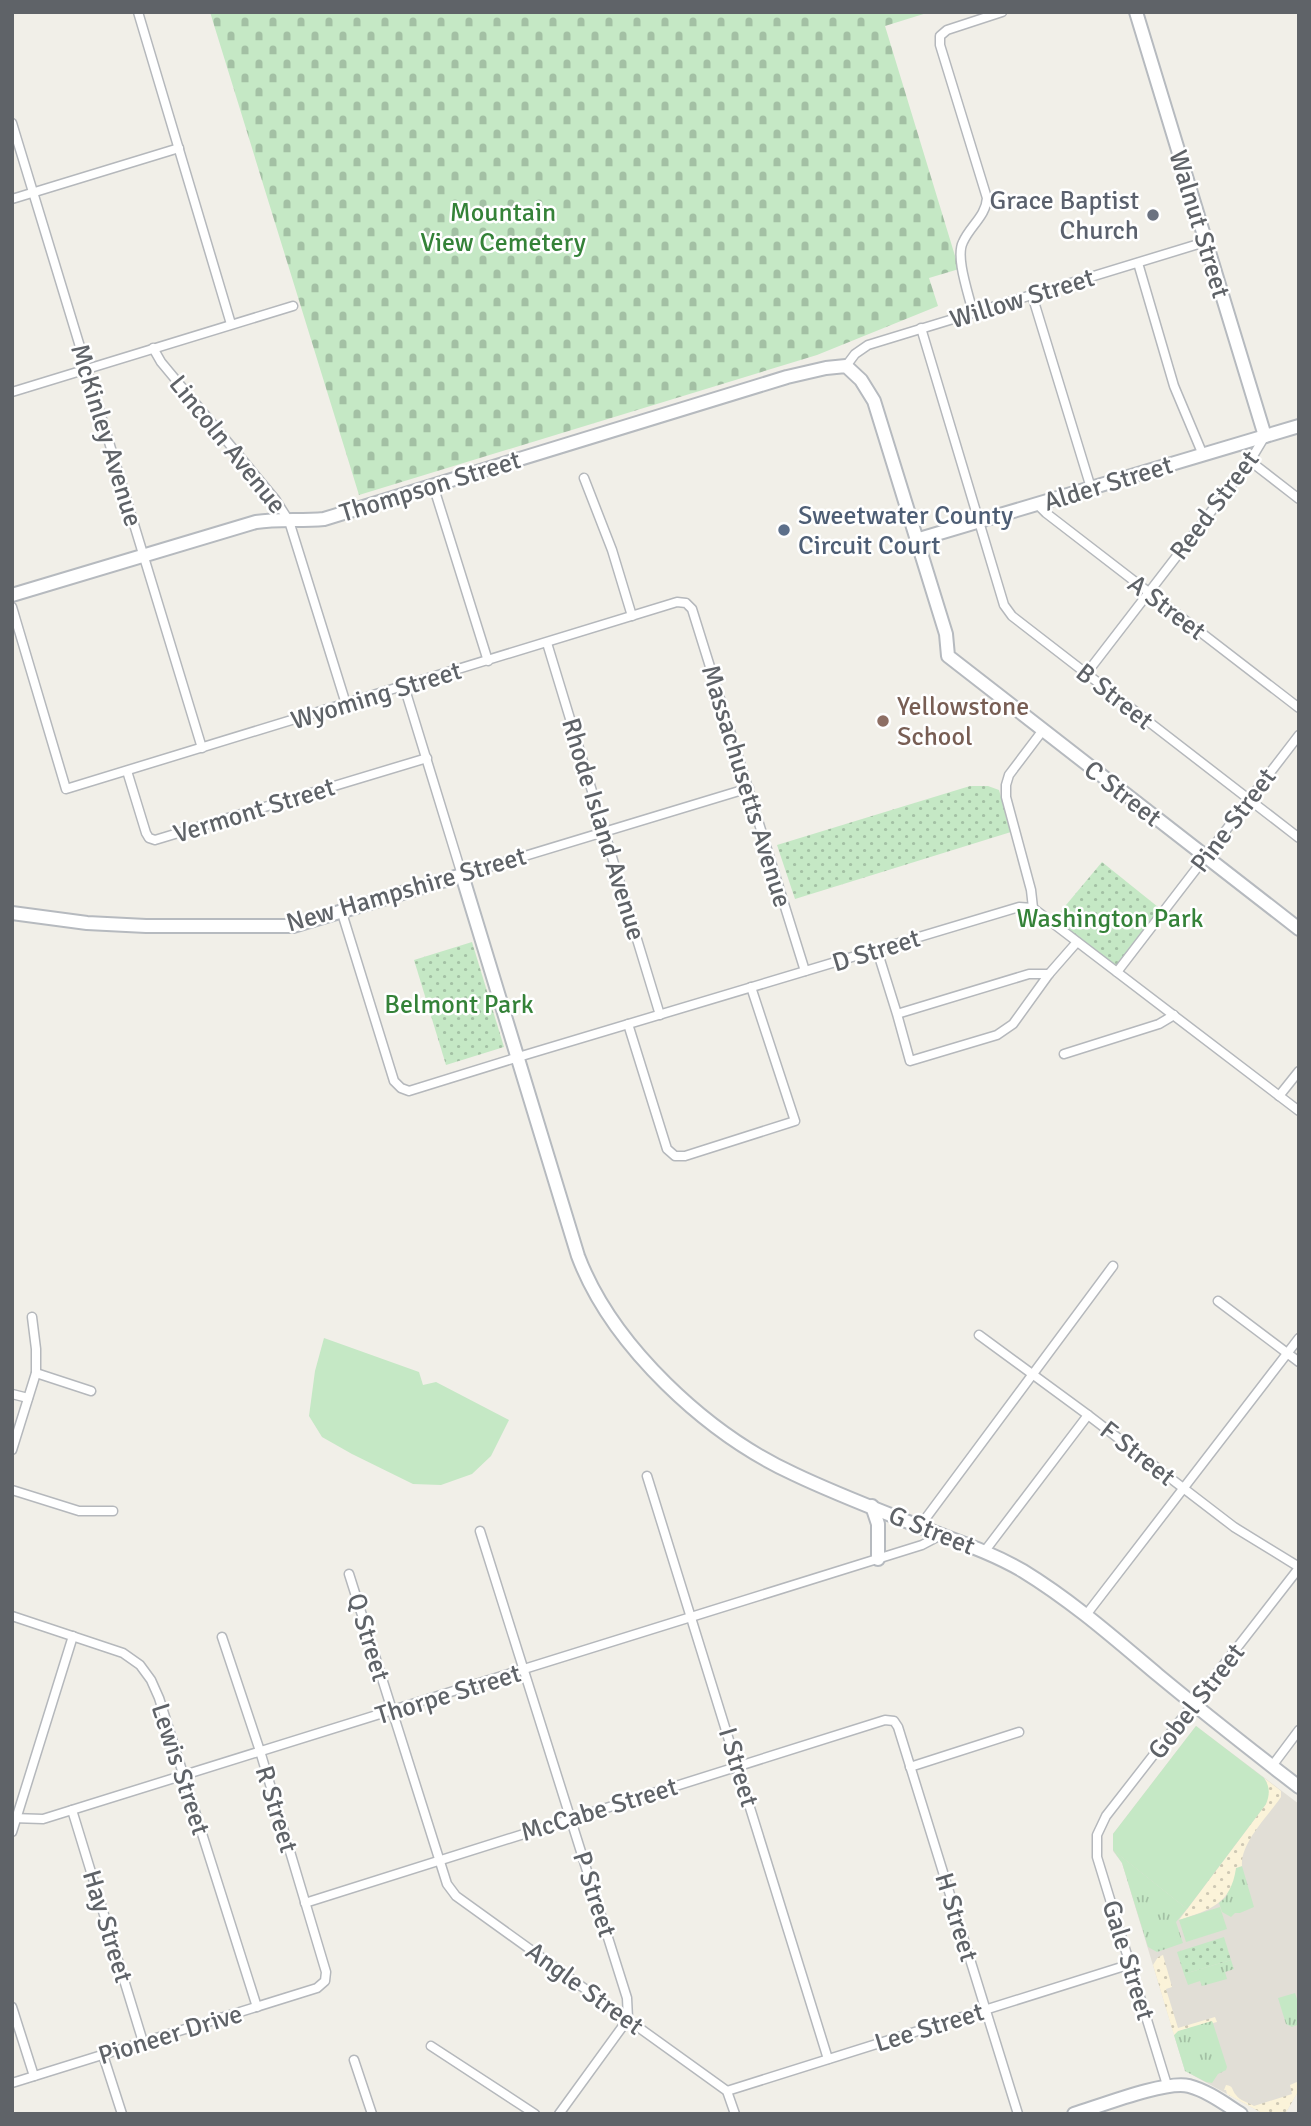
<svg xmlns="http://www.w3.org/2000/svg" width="1311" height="2126" viewBox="0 0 1311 2126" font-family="Signika,sans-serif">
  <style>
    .education { fill: #e1ded6 }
    .grass { fill: url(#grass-tufts) }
    .sand { fill: url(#sand-dots) }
    .cemetery { fill: url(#cemetery-stones) }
    .park { fill: url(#park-dots) }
    .pitch { fill: #c5e8c5 }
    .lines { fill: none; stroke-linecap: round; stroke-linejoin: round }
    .street-casing { stroke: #b5b8bc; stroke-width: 11 }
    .secondary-casing { stroke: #b6babf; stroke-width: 16 }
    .street { stroke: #fff; stroke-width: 8 }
    .secondary { stroke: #fff; stroke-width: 12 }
    .worship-dot { fill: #6b7280; stroke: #fff; stroke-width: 2.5 }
    .service-dot { fill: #5c6f8a; stroke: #fff; stroke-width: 2.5 }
    .education-dot { fill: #8d6e63; stroke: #fff; stroke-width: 2.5 }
    .labels { text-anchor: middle; stroke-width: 5; stroke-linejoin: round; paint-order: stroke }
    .worship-label { font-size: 26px; fill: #5b616d; stroke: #fff; text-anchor: end }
    .park-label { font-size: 26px; fill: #348238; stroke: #fff }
    .street-label { font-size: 26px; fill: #5f6368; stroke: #fff }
    .service-label { font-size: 26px; fill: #4e5e75; stroke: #fff; text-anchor: start }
    .education-label { font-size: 26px; fill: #785e54; stroke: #fff; text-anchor: start }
  </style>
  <defs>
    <pattern id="grass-tufts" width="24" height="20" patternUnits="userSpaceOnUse" patternTransform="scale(1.75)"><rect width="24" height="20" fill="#c5e8c5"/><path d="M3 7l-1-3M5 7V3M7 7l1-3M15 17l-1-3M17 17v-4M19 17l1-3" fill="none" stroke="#a3c0a4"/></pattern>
    <pattern id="sand-dots" width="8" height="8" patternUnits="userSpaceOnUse" patternTransform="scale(1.75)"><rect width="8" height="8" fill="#fbf3d9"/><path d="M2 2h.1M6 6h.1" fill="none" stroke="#cec8b4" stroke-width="1.8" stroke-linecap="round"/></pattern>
    <pattern id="cemetery-stones" width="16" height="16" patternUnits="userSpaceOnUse" patternTransform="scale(1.75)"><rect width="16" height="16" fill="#c5e8c5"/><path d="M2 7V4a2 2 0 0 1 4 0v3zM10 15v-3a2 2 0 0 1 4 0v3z" fill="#a3c0a4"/></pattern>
    <pattern id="park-dots" width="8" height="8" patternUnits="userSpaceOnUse" patternTransform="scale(1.75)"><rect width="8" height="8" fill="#c5e8c5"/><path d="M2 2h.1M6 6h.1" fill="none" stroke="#a3c0a4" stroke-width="1.8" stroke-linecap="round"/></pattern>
  </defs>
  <rect width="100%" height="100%" fill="#f1efe8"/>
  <!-- education -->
  <polygon class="education" points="1196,1726 1299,1804 1299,2090 1285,2114 1264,2114 1185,2071 1122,1863 1113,1851 1113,1834"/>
  <!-- grass -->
  <g class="grass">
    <polygon points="1113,1850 1187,1909 1176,1922 1183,1943 1157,1952 1148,1947 1122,1863"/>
    <polygon points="1242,1866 1254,1907 1240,1913 1235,1913 1231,1917 1222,1912 1219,1903 1226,1897 1236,1868"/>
    <polygon points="1231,1960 1234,1969 1225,1972 1227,1979 1202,1986 1200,1981 1188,1985 1184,1974"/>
    <polygon points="1295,1993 1299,2005 1299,2032 1297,2025 1292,2027 1286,2024 1278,1998"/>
    <polygon points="1212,2020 1227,2067 1226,2070 1218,2074 1212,2083 1206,2082 1185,2071 1174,2035 1178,2031"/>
  </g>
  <!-- sand -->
  <g class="sand">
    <path d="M 1264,1778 L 1281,1791 L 1281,1797 C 1268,1816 1240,1843 1242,1866 L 1236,1868 C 1231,1904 1210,1910 1179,1920 L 1266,1804 L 1267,1783 Z"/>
    <polygon points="1163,1955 1172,1987 1166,1989 1178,2028 1215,2017 1217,2022 1213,2023 1212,2021 1178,2031 1174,2035 1153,1965 1158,1957"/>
    <path d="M 1299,2081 L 1299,2090 L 1285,2114 L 1264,2114 L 1227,2094 L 1226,2090 L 1224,2090 L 1226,2085 C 1234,2086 1231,2089 1236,2095 C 1239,2100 1249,2103 1254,2106 L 1292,2094 L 1290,2085 Z"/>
  </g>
  <!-- cemetery -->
  <polygon class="cemetery" points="210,12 930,12 885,26 959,269 929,278 938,306 817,355 359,495"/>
  <!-- park -->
  <g class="park">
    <polygon points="970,786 988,786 999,790 1011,832 795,899 777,845"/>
    <polygon points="1102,862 1163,911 1117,972 1051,923"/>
    <polygon points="472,942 504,1047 446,1065 414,960"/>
    <polygon points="1224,1937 1231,1960 1184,1974 1177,1952"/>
  </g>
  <!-- pitch -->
  <g class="pitch">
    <polygon points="324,1338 419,1372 423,1385 436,1382 509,1420 491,1456 472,1474 441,1485 413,1484 352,1454 322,1437 309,1416 315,1371"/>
    <path d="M 1196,1726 L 1264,1778 C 1270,1787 1270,1794 1266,1804 L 1187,1909 L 1113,1850 L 1113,1834 Z"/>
    <polygon points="1220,1907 1227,1929 1186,1942 1179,1920"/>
  </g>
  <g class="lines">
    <!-- street casing -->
    <g class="street-casing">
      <g id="street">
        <polyline points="138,12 231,324"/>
        <polyline points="12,123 202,748"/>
        <polyline points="12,199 179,148"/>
        <polyline points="1138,263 1174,386 1203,455"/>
        <polyline points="1032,295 1091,488"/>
        <path d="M 973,313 C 969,295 955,257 963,242 C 970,226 986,216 987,198 L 940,45 L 940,36 L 947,30 L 1002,12"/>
        <polyline points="921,328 1004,605 1012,616 1299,838"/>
        <polyline points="153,348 161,362 275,499 289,521 346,704"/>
        <polyline points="846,366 855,354 868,345 1205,242"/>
        <polyline points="12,392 293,306"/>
        <polyline points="1250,461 1299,499"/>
        <polyline points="584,478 612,550 632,616"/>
        <polyline points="433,485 488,661"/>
        <polyline points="1037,504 1046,513 1299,708"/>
        <polyline points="12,607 66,789 677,602 686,603 692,609 805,971"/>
        <polyline points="547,643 660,1015"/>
        <polyline points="1086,674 1250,461 1265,436"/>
        <polyline points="404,686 462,875 749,788"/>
        <polyline points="127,771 146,833 149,838 155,840 427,758"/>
        <polyline points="1033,908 1031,890 1006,797 1006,785 1009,775 1043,730"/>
        <polyline points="342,913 394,1081 401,1088 409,1091 525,1055 1019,907 1033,908 1299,1111"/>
        <polyline points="877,950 897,1014 1029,974 1049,974 1013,1024 997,1035 910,1061 897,1014"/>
        <polyline points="1117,972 1299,735"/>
        <polyline points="1049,974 1077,942"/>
        <polyline points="628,1024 667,1149 675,1156 685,1156 795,1121 751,987"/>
        <polyline points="1064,1054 1159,1024 1174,1015"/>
        <polyline points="1279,1096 1299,1071"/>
        <polyline points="1218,1301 1299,1362"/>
        <polyline points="979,1335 1088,1415 1234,1527 1299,1567"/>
        <polyline points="36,1373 91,1391"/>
        <polyline points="12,1394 28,1398"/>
        <polyline points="12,1450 36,1373 36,1349 32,1317"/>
        <polyline points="647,1476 828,2059"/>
        <polyline points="12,1490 79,1511 113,1511"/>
        <polyline points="920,1526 1113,1266"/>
        <polyline points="480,1531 627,1998 628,2019 559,2114"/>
        <polyline points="984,1552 1088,1415"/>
        <polyline points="349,1574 447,1884 456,1896 727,2091 735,2114"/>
        <polyline points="1086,1615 1299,1338"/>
        <polyline points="12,1616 123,1653 140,1665 151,1680 159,1698 257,2007"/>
        <polyline points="1272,1766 1299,1730"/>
        <polyline points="910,1767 1019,1732"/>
        <polyline points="72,1810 143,2042"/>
        <polyline points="12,1818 43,1819 922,1545 941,1535"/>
        <polyline points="12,1832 73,1636"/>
        <polyline points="305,1903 885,1720 894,1721 898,1727 1018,2114"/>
        <polyline points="12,2007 34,2076"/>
        <polyline points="431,2046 535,2114"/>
        <polyline points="103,2055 122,2114"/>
        <polyline points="354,2060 372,2114"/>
        <polyline points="12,2083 317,1988 325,1981 326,1972 260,1751 222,1637"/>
        <polyline points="1167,2085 1097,1857 1097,1835 1106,1816 1299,1568"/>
        <polyline points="727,2091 1131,1964"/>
      </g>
    </g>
    <!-- secondary casing -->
    <g class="secondary-casing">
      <g id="secondary">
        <polyline points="1136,12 1265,436"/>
        <polyline points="916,540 1299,426"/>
        <path d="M 12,595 L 256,522 C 278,519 301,521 324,519 L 787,377 L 826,368 L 846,366 L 861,380 L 874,401 L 946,634 L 948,656 L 1299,929"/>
        <path d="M 12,913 L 87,923 L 146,926 L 293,926 L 462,875 L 578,1256 C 612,1346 707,1434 794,1474 C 840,1496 889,1514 936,1533 C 965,1544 996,1555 1023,1571 C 1072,1601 1114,1638 1158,1675 C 1204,1713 1251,1750 1299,1787"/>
        <polyline points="872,1506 878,1524 878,1559"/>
        <path d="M 1074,2114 C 1100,2106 1166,2080 1189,2086 C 1208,2091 1225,2104 1241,2114"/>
      </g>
    </g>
    <!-- street -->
    <use href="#street" class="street"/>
    <!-- secondary -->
    <use href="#secondary" class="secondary"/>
  </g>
  <!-- markers -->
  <circle class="worship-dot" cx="1153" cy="215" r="7"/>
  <circle class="service-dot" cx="784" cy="530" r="7"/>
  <circle class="education-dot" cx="883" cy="721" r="7"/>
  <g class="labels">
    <!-- worship labels -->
    <g class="worship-label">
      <text x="1139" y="209">Grace Baptist<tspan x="1139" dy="30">Church</tspan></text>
    </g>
    <!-- park labels -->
    <g class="park-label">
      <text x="503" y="221">Mountain<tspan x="503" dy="30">View Cemetery</tspan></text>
      <text x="1110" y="927">Washington Park</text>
      <text x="459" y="1013">Belmont Park</text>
    </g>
    <!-- street labels -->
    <g class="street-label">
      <text transform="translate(1200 224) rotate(73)" y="9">Walnut Street</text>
      <text transform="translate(1022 298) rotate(-17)" y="9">Willow Street</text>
      <text transform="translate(107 435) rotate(73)" y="9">McKinley Avenue</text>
      <text transform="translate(228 444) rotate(51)" y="9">Lincoln Avenue</text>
      <text transform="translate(1108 483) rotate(-17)" y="9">Alder Street</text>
      <text transform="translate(430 486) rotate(-17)" y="9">Thompson Street</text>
      <text transform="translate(1214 505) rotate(-53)" y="9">Reed Street</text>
      <text transform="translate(1167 607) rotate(37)" y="9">A Street</text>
      <text transform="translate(376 695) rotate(-17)" y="9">Wyoming Street</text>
      <text transform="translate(1115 696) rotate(38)" y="9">B Street</text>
      <text transform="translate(747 786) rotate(73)" y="9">Massachusetts Avenue</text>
      <text transform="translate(1123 793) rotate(38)" y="9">C Street</text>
      <text transform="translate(254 810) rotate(-17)" y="9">Vermont Street</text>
      <text transform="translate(1233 820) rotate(-53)" y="9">Pine Street</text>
      <text transform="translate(604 829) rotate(73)" y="9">Rhode Island Avenue</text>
      <text transform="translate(406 889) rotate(-16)" y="9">New Hampshire Street</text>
      <text transform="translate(876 950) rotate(-17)" y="9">D Street</text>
      <text transform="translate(1138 1453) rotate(38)" y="9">F Street</text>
      <text transform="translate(932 1530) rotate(22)" y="9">G Street</text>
      <text transform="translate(369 1637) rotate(73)" y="9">Q Street</text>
      <text transform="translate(448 1694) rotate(-17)" y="9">Thorpe Street</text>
      <text transform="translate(1196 1701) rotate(-52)" y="9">Gobel Street</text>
      <text transform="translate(739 1767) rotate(73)" y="9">I Street</text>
      <text transform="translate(181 1769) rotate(72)" y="9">Lewis Street</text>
      <text transform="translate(277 1809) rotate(73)" y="9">R Street</text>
      <text transform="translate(599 1809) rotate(-17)" y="9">McCabe Street</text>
      <text transform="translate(595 1894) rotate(72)" y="9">P Street</text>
      <text transform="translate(957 1917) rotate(73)" y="9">H Street</text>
      <text transform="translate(108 1926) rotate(73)" y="9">Hay Street</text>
      <text transform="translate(1129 1960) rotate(73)" y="9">Gale Street</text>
      <text transform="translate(585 1988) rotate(36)" y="9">Angle Street</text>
      <text transform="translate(929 2027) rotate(-17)" y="9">Lee Street</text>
      <text transform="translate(170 2034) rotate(-17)" y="9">Pioneer Drive</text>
    </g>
    <!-- service labels -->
    <g class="service-label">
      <text x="798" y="524">Sweetwater County<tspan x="798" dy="30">Circuit Court</tspan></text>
    </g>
    <!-- education labels -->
    <g class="education-label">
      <text x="897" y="715">Yellowstone<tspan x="897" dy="30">School</tspan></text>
    </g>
  </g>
  <!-- border -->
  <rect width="1311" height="2126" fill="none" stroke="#5f6368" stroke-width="28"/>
</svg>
